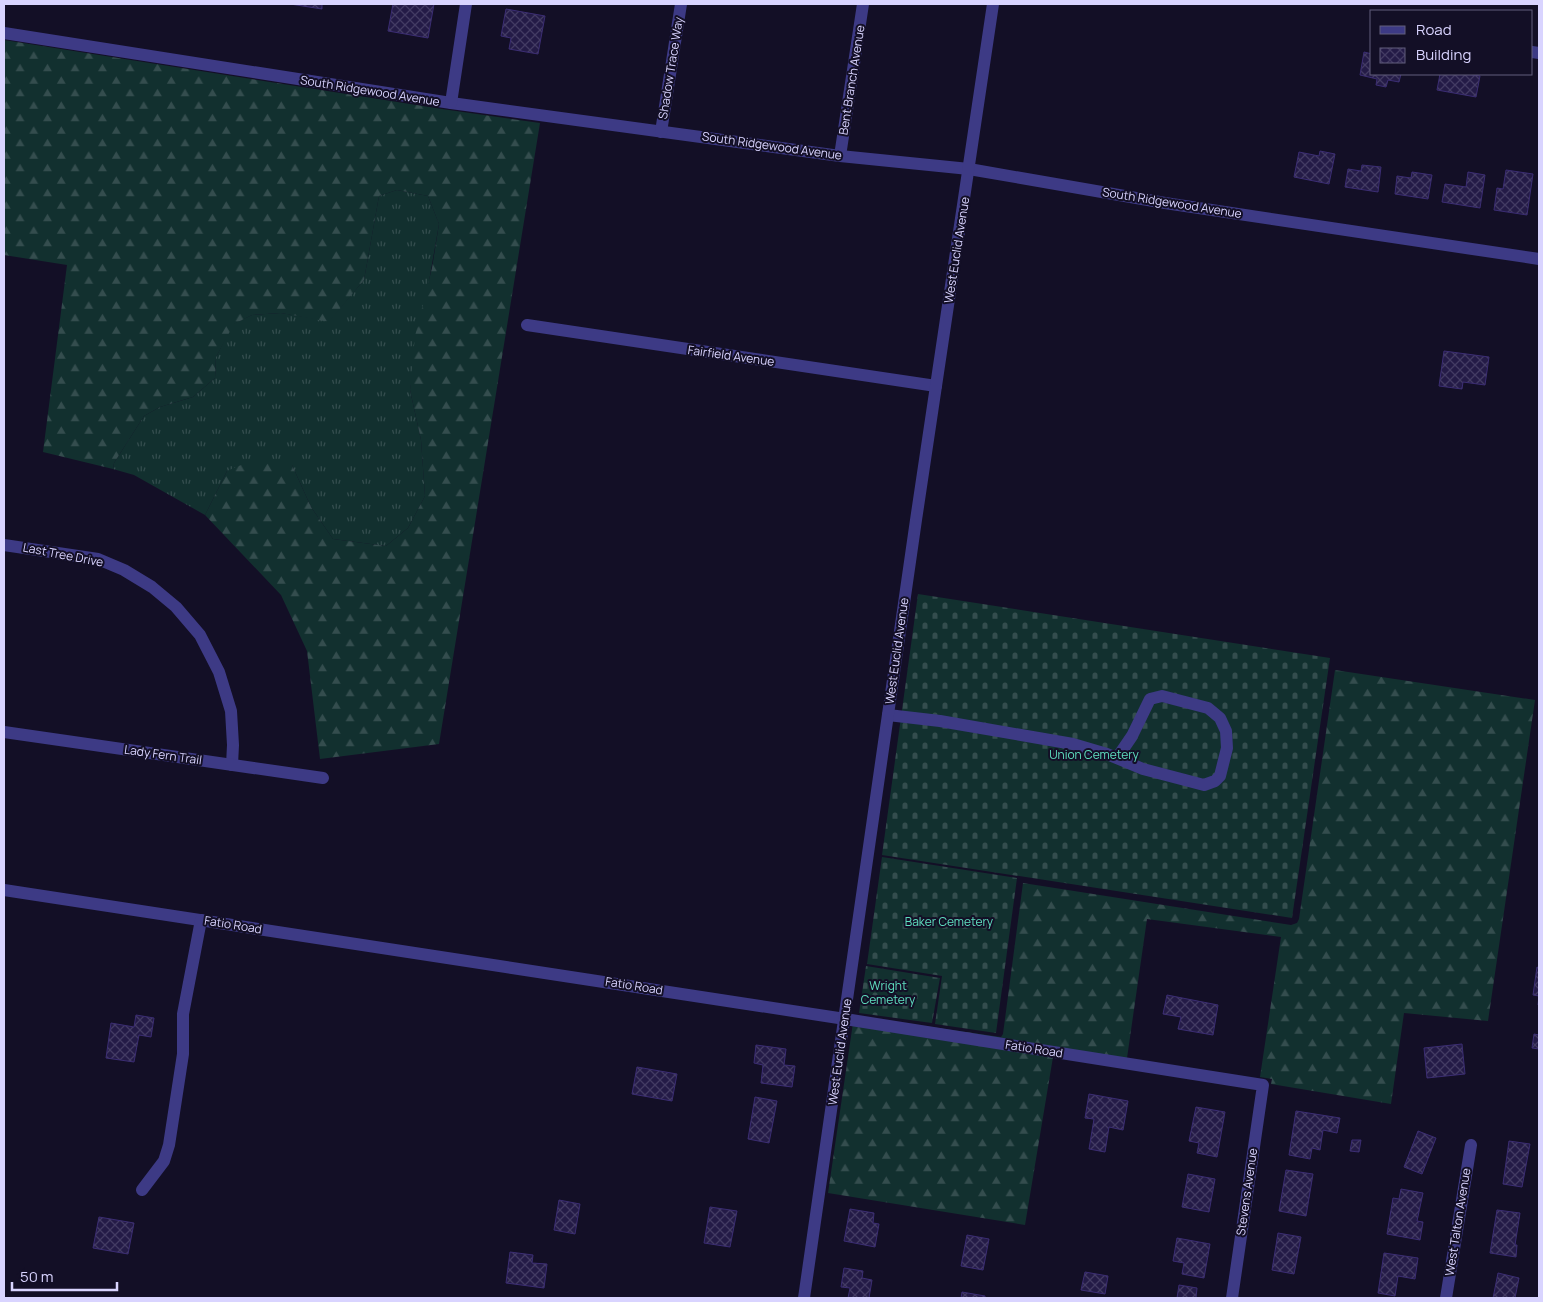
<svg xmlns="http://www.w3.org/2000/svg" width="1543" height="1302" viewBox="0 0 1543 1302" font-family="Manrope,sans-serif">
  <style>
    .grass { fill: url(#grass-tufts) }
    .forest { fill: url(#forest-firs) }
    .cemetery { fill: url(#cemetery-stones) }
    .building { fill: url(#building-cross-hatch); stroke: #3b2d73 }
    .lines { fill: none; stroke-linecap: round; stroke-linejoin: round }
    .minor { stroke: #3d3a85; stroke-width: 12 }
    .labels { text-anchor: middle; stroke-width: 4; stroke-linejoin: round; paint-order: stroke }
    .street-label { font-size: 12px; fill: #d9d4ff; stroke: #130f26 }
    .park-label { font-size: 12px; fill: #5fe0c0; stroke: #130f26 }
  </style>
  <defs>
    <pattern id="grass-tufts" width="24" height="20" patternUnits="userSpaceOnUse" patternTransform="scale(1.25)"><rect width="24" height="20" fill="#12302f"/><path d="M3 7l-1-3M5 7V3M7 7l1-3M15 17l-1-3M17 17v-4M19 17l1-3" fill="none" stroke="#344d4e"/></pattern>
    <pattern id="forest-firs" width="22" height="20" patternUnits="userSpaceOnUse" patternTransform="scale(1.25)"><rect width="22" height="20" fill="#12302f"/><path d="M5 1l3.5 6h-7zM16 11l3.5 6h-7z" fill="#344d4e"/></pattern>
    <pattern id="cemetery-stones" width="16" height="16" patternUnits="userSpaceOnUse" patternTransform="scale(1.25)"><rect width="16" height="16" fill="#12302f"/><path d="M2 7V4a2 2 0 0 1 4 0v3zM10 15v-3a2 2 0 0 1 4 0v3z" fill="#344d4e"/></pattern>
    <pattern id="building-cross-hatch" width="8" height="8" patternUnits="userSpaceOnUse" patternTransform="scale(1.25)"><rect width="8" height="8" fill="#241b47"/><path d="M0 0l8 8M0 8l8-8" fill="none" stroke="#433b63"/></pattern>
  </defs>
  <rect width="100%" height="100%" fill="#130f26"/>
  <!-- grass -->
  <polygon class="grass" points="397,190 428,196 439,224 410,390 421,440 425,496 408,528 386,546 333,539 311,507 292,465 227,471 205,515 134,475 113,469 114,463 144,416 160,407 193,397 215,378 216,357 233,324 252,315 281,313 329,321 364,280 379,196"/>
  <!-- forest -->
  <g class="forest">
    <polygon points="4,40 442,109 540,123 439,744 320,759 307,651 281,595 205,515 227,471 255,459 292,465 311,507 333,539 386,546 408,528 425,496 421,440 410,390 415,336 432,268 439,224 428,196 397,190 379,196 364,280 329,322 281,313 252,315 234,324 216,357 215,378 193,397 160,407 144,416 114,463 113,469 43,452 67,265 4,255"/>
    <polygon points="1335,670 1535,700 1488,1021 1404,1013 1391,1104 1271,1084 1272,1079 1260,1077 1281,937 1147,919 1126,1065 1054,1051 1025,1225 828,1193 854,1016 1001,1037 1003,1034 1023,883 1291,925 1297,923 1299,919"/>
  </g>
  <!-- cemetery -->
  <g class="cemetery">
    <polygon points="918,594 1330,658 1292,918 882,855"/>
    <polygon points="882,857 1017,878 996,1033 935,1024 942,976 867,964"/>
    <polygon points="866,966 940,978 932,1023 859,1013"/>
  </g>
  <!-- building -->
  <g class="building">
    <polygon points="290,4 322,4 322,9"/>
    <polygon points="393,4 434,4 428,38 388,31"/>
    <polygon points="506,9 545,16 538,54 509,49 511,38 501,36"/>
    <polygon points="1364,52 1372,54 1372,74 1401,74 1399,82 1388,80 1386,87 1376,85 1377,79 1360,75"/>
    <polygon points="1440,74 1466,74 1480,76 1476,97 1437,90"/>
    <polygon points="1320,151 1335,154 1329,184 1294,177 1299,152 1319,156"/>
    <polygon points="1362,165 1381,167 1378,192 1345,187 1348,169 1361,171"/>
    <polygon points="1506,170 1533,174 1527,215 1494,210 1497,188 1503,189"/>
    <polygon points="1412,172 1432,175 1428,199 1395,194 1397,176 1411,178"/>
    <polygon points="1468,172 1485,175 1480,208 1442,202 1445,184 1466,187"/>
    <polygon points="1444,351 1489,357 1485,385 1463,382 1462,389 1439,386"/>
    <polygon points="1537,967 1539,968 1539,1005 1538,1005 1539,996 1533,995"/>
    <polygon points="1167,995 1218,1005 1213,1035 1178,1029 1181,1017 1163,1014"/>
    <polygon points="136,1015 154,1018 151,1037 139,1035 134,1062 106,1058 111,1023 134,1027"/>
    <polygon points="1539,1032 1539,1049 1532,1048 1534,1034 1539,1035"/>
    <polygon points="1462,1044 1465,1074 1427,1078 1424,1048"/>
    <polygon points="756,1045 786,1049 784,1065 795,1066 792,1087 761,1083 763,1065 754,1063"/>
    <polygon points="637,1067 677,1074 672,1101 632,1094"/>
    <polygon points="1089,1094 1128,1101 1123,1130 1109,1127 1105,1152 1089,1149 1094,1119 1085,1118"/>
    <polygon points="755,1097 777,1101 769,1143 748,1139"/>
    <polygon points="1196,1107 1225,1112 1217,1157 1197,1153 1199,1143 1189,1141"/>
    <polygon points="1296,1111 1340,1118 1337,1133 1323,1130 1320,1150 1312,1148 1310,1159 1289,1155"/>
    <polygon points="1418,1131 1436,1138 1422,1174 1404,1167"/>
    <polygon points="1352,1140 1361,1140 1359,1152 1350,1151"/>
    <polygon points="1509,1141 1530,1144 1522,1187 1503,1184"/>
    <polygon points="1286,1170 1313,1174 1306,1216 1279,1211"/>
    <polygon points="1188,1174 1215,1179 1209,1212 1182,1207"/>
    <polygon points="1401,1189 1423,1193 1417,1221 1423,1222 1420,1240 1387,1234 1393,1198 1399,1199"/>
    <polygon points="559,1200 580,1204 575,1234 554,1230"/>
    <polygon points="710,1207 737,1211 730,1247 704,1243"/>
    <polygon points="850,1209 874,1213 873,1223 879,1224 875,1247 844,1241"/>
    <polygon points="1497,1210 1520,1213 1515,1245 1517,1245 1516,1257 1490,1253"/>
    <polygon points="99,1217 134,1223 128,1254 93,1248"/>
    <polygon points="1278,1233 1301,1237 1294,1274 1272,1270"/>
    <polygon points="967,1235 989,1239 983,1270 961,1266"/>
    <polygon points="1177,1238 1210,1244 1204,1278 1182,1274 1184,1263 1173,1261"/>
    <polygon points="510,1252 533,1255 532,1263 547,1264 544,1288 506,1283"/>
    <polygon points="1384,1253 1418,1258 1415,1279 1398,1276 1395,1296 1378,1293"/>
    <polygon points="844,1268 863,1271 862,1278 872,1280 869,1298 848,1298 850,1288 841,1287"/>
    <polygon points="1085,1272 1108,1276 1105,1294 1081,1290"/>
    <polygon points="1498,1273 1519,1278 1515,1298 1493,1298"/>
    <polygon points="1179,1285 1197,1288 1196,1298 1177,1298"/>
    <polygon points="962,1292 985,1296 985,1298 961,1298"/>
  </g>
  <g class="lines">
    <!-- minor -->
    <g class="minor">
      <polyline points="4,33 451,103 840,156 969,169 1165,203 1539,259"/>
      <polyline points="1532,52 1539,53"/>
      <polyline points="451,103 466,4"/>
      <polyline points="661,132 681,4"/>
      <polyline points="840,156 863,4"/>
      <polyline points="527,325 936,386"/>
      <polyline points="4,545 98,559 124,570 152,587 176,607 200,635 219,672 231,711 233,745 232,765"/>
      <polyline points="888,715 940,721 1073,744 1107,754 1143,769 1204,785 1215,781 1220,776 1227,748 1226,731 1220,718 1208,708 1162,696 1150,699 1132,736 1117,758"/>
      <polyline points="4,732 323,778"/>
      <polyline points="4,890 845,1019 1263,1085 1232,1298"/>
      <polyline points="142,1190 164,1161 169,1145 183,1054 183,1014 201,920"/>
      <polyline points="804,1298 916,520 993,4"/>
      <polyline points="1446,1298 1471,1145"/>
    </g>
  </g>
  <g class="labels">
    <!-- street labels -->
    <g class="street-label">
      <text transform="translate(671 68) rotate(-81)" y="4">Shadow Trace Way</text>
      <text transform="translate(852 80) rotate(-81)" y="4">Bent Branch Avenue</text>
      <text transform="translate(370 91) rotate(9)" y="4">South Ridgewood Avenue</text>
      <text transform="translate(772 146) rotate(8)" y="4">South Ridgewood Avenue</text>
      <text transform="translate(1172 203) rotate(9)" y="4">South Ridgewood Avenue</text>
      <text transform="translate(957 250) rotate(-81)" y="4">West Euclid Avenue</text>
      <text transform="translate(731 356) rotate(8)" y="4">Fairfield Avenue</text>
      <text transform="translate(63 555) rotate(11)" y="4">Last Tree Drive</text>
      <text transform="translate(897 651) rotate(-82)" y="4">West Euclid Avenue</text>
      <text transform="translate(163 755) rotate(8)" y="4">Lady Fern Trail</text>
      <text transform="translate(233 925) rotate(9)" y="4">Fatio Road</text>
      <text transform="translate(634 986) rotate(9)" y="4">Fatio Road</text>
      <text transform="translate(1034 1049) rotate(9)" y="4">Fatio Road</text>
      <text transform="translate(840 1052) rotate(-82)" y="4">West Euclid Avenue</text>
      <text transform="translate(1247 1192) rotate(-82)" y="4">Stevens Avenue</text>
      <text transform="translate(1458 1222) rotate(-81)" y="4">West Talton Avenue</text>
    </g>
    <!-- park labels -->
    <g class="park-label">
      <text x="1094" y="759">Union Cemetery</text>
      <text x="949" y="926">Baker Cemetery</text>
      <text x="888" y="990">Wright<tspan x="888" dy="14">Cemetery</tspan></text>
    </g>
  </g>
  <!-- border -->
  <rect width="1543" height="1302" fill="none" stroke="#d9d4ff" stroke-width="10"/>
  <!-- legend -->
  <rect x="1370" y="10" width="162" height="65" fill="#130f26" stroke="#625e7d"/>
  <rect x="1380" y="26" width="25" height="8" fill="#3d3a85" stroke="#625e7d"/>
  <text x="1416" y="35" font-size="15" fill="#d9d4ff">Road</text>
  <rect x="1380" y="48" width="25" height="15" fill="url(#building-cross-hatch)" stroke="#625e7d"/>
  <text x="1416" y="60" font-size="15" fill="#d9d4ff">Building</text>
  <!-- scale -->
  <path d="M12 1282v8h105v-8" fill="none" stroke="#d9d4ff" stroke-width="2.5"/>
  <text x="20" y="1282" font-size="15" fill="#d9d4ff" stroke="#130f26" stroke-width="4" paint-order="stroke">50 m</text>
</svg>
